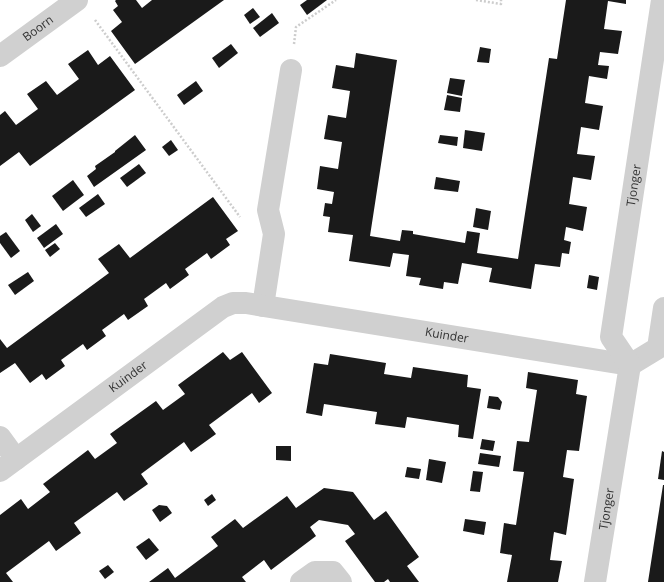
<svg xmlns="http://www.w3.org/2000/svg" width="664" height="582" viewBox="0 0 664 582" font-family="'Open Sans',sans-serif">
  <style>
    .building { fill: #1a1a1a }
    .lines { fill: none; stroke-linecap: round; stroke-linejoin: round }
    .path { stroke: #cdcdcd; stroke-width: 2.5; stroke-dasharray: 2 2; stroke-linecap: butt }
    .minor { stroke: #d0d0d0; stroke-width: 22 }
    .labels { text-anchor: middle; stroke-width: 4; stroke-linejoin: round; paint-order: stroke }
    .street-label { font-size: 12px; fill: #333; stroke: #fff }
  </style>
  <rect width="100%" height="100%" fill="#fff"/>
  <!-- building -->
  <g class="building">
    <polygon points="116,0 136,0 142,8 152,0 224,0 135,64 111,31 122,22 113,10 118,6 115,1"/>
    <polygon points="307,0 327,0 307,15 300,5"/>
    <polygon points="566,0 626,0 626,4 608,1 604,29 622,31 618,54 600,52 598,65 609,66 607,79 589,76 585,103 603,106 599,130 581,127 577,154 595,156 591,180 573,177 569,204 587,207 583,231 566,227 564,240 571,242 569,254 562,253 560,267 535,264 531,289 489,282 492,268 462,263 458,284 444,282 443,289 419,285 421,278 406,276 409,255 393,253 390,267 349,261 353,235 328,232 330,217 323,216 325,203 332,204 334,192 317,189 320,166 338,169 342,142 324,139 328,115 346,118 350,91 332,88 336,65 354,68 356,53 397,60 370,236 400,241 402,230 413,231 413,234 465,243 467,231 480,233 477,253 518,259 549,58 557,59"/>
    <polygon points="253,8 260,17 250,24 244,15"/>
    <polygon points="272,13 279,23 260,37 253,28"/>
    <polygon points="231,44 238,53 219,68 212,58"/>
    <polygon points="480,47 491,49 489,63 477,62"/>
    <polygon points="88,50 98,65 110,56 135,90 30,166 19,152 0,166 0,115 5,111 16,125 38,109 27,94 46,81 57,95 79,79 68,64"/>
    <polygon points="450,78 465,80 462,96 447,93"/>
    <polygon points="196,81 203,91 184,105 177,95"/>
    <polygon points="447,95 462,98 460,112 444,110"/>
    <polygon points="465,130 485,133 482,151 463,148"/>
    <polygon points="135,135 146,150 94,187 87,176 96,169 95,166 115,152 115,151"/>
    <polygon points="440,135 458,137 457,146 438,143"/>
    <polygon points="171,140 178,150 169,156 162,147"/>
    <polygon points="139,164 146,173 127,187 120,178"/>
    <polygon points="436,177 460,181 458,192 434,189"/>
    <polygon points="73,180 84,195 63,211 52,196"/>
    <polygon points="98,194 105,204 86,217 79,208"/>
    <polygon points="213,197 238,231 226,239 230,245 211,259 207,253 185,269 189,275 170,289 166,283 144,299 148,306 128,320 124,314 102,330 106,336 87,350 83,344 61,360 65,366 46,380 42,374 30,383 15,363 0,373 0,339 7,348 109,273 98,259 119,244 130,258"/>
    <polygon points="476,208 491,211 488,230 473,227"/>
    <polygon points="32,214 41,226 33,232 25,220"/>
    <polygon points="56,224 63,234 44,248 37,238"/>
    <polygon points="6,232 20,251 11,258 0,243 0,236"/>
    <polygon points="55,243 60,249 50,257 45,250"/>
    <polygon points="28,272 34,281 15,295 8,285"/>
    <polygon points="589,275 599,277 597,290 587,288"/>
    <polygon points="223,352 230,360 242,352 272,393 259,403 252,393 209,425 216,434 191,452 184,442 141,474 148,484 124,501 117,492 74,523 81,533 56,551 49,541 6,573 13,582 0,582 0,515 21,499 28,509 50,492 43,484 88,450 95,459 117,443 110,434 156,401 163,410 185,394 178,385"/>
    <polygon points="330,354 386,363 384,374 411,378 413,367 468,375 467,387 481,389 473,439 458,437 459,425 407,417 405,428 375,424 377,412 324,404 322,416 306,413 314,363 328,365"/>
    <polygon points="528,372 578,380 576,394 587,396 579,451 567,450 563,477 574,479 566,535 554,532 550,560 562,561 558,582 507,582 512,555 500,553 504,523 516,525 524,472 513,471 517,441 529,442 537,390 526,388"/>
    <polygon points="489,396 498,397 502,402 500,410 487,408"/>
    <polygon points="482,439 495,441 493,451 480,449"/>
    <polygon points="276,446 291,446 291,461 276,460"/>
    <polygon points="662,451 664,452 664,480 658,479"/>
    <polygon points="480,453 501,456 499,467 478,464"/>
    <polygon points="429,459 446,462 442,483 426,480"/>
    <polygon points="407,467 421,469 419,479 405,477"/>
    <polygon points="473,471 483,472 480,492 470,491"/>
    <polygon points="663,485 664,485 664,582 648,582"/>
    <polygon points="324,488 353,492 374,520 386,511 419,557 407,566 419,582 390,582 388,579 384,582 375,582 345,541 355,534 348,525 319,520 310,527 316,536 271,570 264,560 242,577 246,582 149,582 168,568 175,578 218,546 211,537 235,519 243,528 287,496 296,508"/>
    <polygon points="212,494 216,500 208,506 204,500"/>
    <polygon points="159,505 167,506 172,513 160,522 152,510"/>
    <polygon points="465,519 486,522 484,535 463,531"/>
    <polygon points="149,538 159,550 146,560 136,547"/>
    <polygon points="108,565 114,572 105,579 99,571"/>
  </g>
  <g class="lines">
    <!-- path -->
    <g class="path">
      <polyline points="476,0 501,4 501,0"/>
      <polyline points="95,20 240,217"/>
      <polyline points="294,44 296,27 336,0"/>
    </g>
    <!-- minor -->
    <g class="minor">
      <path id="s1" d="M 0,56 L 77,0"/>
      <polyline points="263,306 274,234 268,210 291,70"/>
      <polyline points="630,365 658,348 664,308"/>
      <polyline points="0,437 16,459"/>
      <path id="s2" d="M 0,471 L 223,307 L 233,303 L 246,303 L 630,365"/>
      <polyline points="301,582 315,572 333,572 341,582"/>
      <path id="s3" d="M 595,582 L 630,365 L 611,337 L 662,0"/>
    </g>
  </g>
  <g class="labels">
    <!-- street labels -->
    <g class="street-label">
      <text dy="4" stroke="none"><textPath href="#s1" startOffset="47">Boorn</textPath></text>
      <text dy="4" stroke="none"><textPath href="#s3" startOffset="407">Tjonger</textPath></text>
      <text dy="4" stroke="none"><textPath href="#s2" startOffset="504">Kuinder</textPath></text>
      <text dy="4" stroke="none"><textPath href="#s2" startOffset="159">Kuinder</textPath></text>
      <text dy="4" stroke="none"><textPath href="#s3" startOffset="74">Tjonger</textPath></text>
    </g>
  </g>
</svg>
